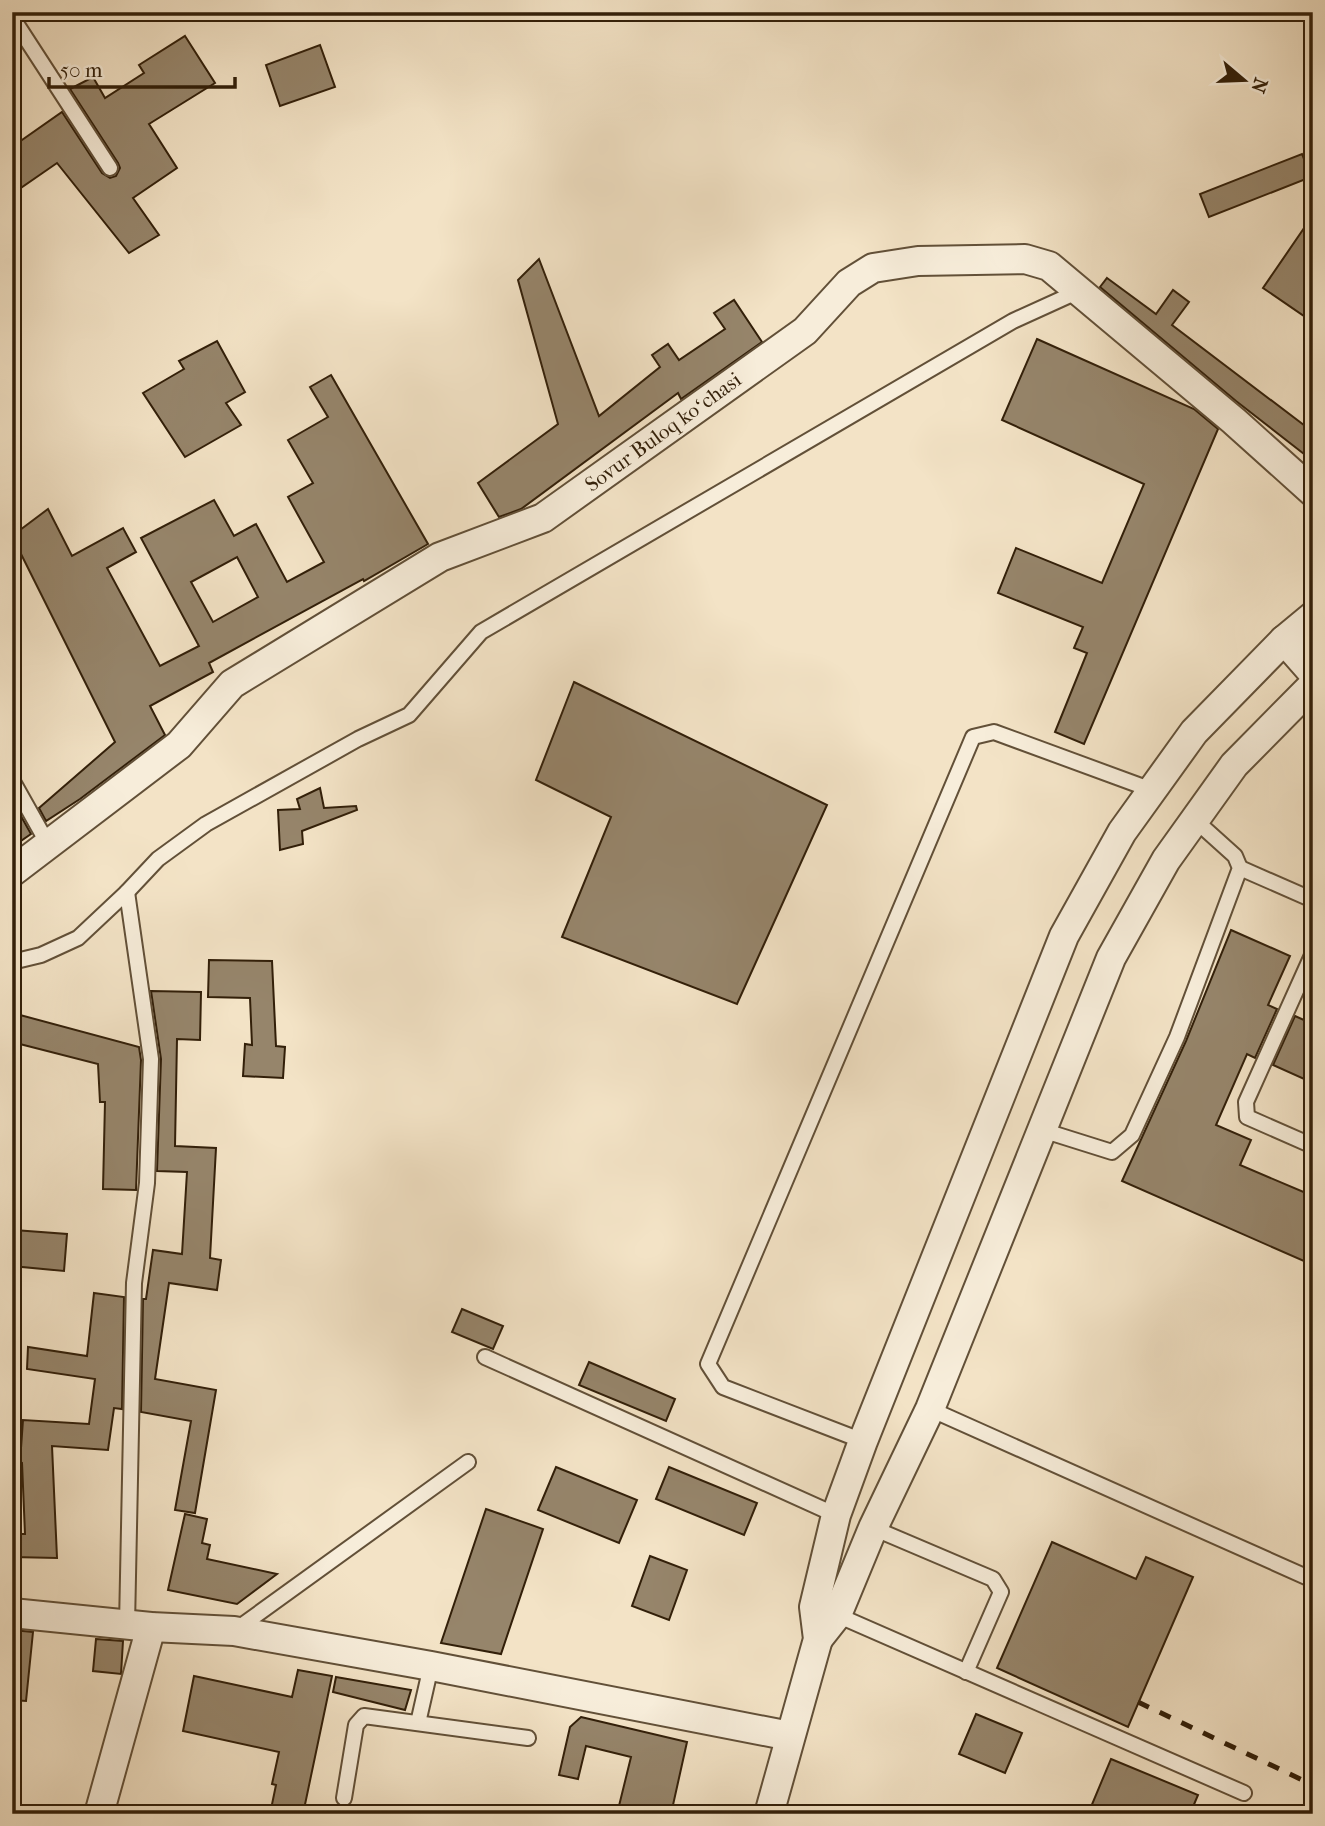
<svg xmlns="http://www.w3.org/2000/svg" width="1325" height="1826" viewBox="0 0 1325 1826" font-family="'IM FELL French Canon',serif">
  <style>
    .building { fill: #96856b; stroke: #321f09; stroke-width: 2; fill-rule: evenodd }
    .lines { fill: none; stroke-linecap: round; stroke-linejoin: round }
    .lane-casing { stroke: #625038; stroke-width: 18 }
    .street-casing { stroke: #625038; stroke-width: 32 }
    .lane { stroke: #f7edda; stroke-width: 14 }
    .street { stroke: #f7edda; stroke-width: 28 }
    .rail { stroke: #321f09; stroke-width: 5; stroke-dasharray: 12 12; stroke-linecap: butt }
    .labels { text-anchor: middle; stroke-width: 5; stroke-linejoin: round; paint-order: stroke }
    .street-label { font-size: 21px; fill: #321f09; stroke: #f7edda }
  </style>
  <rect width="100%" height="100%" fill="#f3e3c6"/>
  <filter id="stains"><feTurbulence type="fractalNoise" baseFrequency=".00286" numOctaves="4"/><feColorMatrix values="0 0 0 0 .2 0 0 0 0 .09 0 0 0 0 .02 0 0 0 .5 -.17"/></filter>
  <radialGradient id="worn" r=".72"><stop offset=".6" stop-color="#630" stop-opacity="0"/><stop offset="1" stop-color="#630" stop-opacity=".3"/></radialGradient>
  <!-- building -->
  <g class="building">
    <polygon points="185,36 215,83 149,124 177,168 133,198 159,235 129,253 57,163 12,194 12,147 62,112 102,173 110,178 116,176 120,168 118,163 70,89 93,77 105,98 144,73 139,65"/>
    <polygon points="320,45 335,87 280,106 266,65"/>
    <polygon points="1302,154 1311,177 1209,217 1200,194"/>
    <polygon points="1313,215 1313,303 1304,316 1263,288"/>
    <polygon points="539,259 599,416 660,367 652,355 668,344 679,360 725,329 714,313 734,300 762,342 681,399 678,393 521,509 499,517 478,483 558,424 518,280"/>
    <polygon points="1107,278 1156,314 1173,290 1189,302 1172,325 1313,432 1313,461 1236,401 1100,287"/>
    <polygon points="1037,339 1194,409 1218,429 1084,744 1055,732 1087,653 1074,648 1083,627 998,593 1016,548 1102,583 1144,484 1002,420"/>
    <polygon points="217,341 245,392 226,403 241,425 185,457 143,393 184,369 179,361"/>
    <path d="M 331,375 L 428,544 L 364,581 L 363,579 L 209,663 L 213,672 L 150,706 L 165,735 L 80,799 L 46,821 L 39,808 L 115,742 L 12,536 L 48,509 L 72,556 L 123,528 L 136,552 L 107,568 L 160,666 L 199,646 L 141,538 L 214,500 L 234,536 L 256,524 L 287,582 L 324,562 L 288,497 L 313,483 L 288,440 L 328,417 L 310,387 ZM 237,557 L 258,597 L 213,622 L 191,582 Z"/>
    <polygon points="574,682 827,805 737,1004 562,937 611,817 536,780"/>
    <polygon points="320,788 324,808 356,806 357,810 302,831 303,844 280,850 278,810 300,809 297,799"/>
    <polygon points="12,800 31,834 12,847"/>
    <polygon points="1231,930 1290,956 1268,1005 1277,1009 1255,1058 1247,1054 1216,1125 1251,1140 1240,1165 1313,1196 1313,1265 1122,1181 1186,1041"/>
    <polygon points="209,960 272,961 276,1046 285,1047 283,1078 243,1076 245,1044 252,1045 250,998 208,997"/>
    <polygon points="151,991 201,992 200,1040 177,1039 175,1146 216,1148 210,1258 221,1260 217,1290 169,1283 155,1379 216,1390 195,1513 175,1510 191,1421 141,1412 143,1299 146,1299 153,1250 182,1254 187,1172 157,1171 161,1059"/>
    <polygon points="20,1015 139,1047 141,1060 136,1190 103,1189 105,1102 100,1102 98,1064 12,1042"/>
    <polygon points="1295,1016 1313,1024 1313,1083 1273,1065"/>
    <polygon points="14,1230 67,1234 64,1271 12,1266"/>
    <polygon points="94,1293 124,1297 122,1409 114,1408 108,1450 52,1446 57,1558 12,1557 12,1534 25,1534 22,1463 20,1462 23,1420 89,1424 95,1379 27,1369 28,1347 87,1356"/>
    <polygon points="462,1309 503,1326 493,1349 452,1332"/>
    <polygon points="589,1362 675,1399 666,1421 579,1385"/>
    <polygon points="556,1467 637,1500 619,1543 538,1510"/>
    <polygon points="669,1467 757,1503 744,1535 656,1499"/>
    <polygon points="486,1509 543,1529 501,1654 441,1643"/>
    <polygon points="185,1514 207,1519 202,1543 210,1545 207,1559 277,1574 237,1604 168,1590"/>
    <polygon points="1052,1542 1136,1579 1146,1557 1193,1577 1128,1727 997,1668"/>
    <polygon points="650,1556 687,1570 669,1620 632,1606"/>
    <polygon points="12,1630 33,1632 26,1701 12,1700"/>
    <polygon points="96,1639 123,1641 121,1674 93,1671"/>
    <polygon points="298,1670 332,1676 303,1814 270,1814 276,1785 272,1784 279,1752 183,1731 194,1676 292,1697"/>
    <polygon points="336,1677 411,1690 405,1710 333,1692"/>
    <polygon points="976,1714 1022,1733 1005,1773 959,1754"/>
    <polygon points="581,1717 687,1742 671,1814 617,1814 631,1757 586,1746 578,1779 559,1775 570,1727"/>
    <polygon points="1111,1759 1198,1795 1190,1814 1088,1814"/>
  </g>
  <g class="lines">
    <!-- lane casing -->
    <g class="lane-casing">
      <g id="lane">
        <polyline points="12,17 110,168"/>
        <polyline points="12,780 48,844"/>
        <polyline points="1240,868 1313,900"/>
        <polyline points="1313,953 1246,1102 1247,1117 1313,1146"/>
        <polyline points="12,962 41,955 78,938 127,892 158,859 206,824 358,739 409,715 481,632 1013,321 1079,291"/>
        <polyline points="1042,1130 1112,1152 1132,1135 1177,1037 1240,868 1235,856 1195,820"/>
        <polyline points="485,1357 836,1515"/>
        <polyline points="930,1409 1313,1580"/>
        <polyline points="863,1441 723,1387 708,1364 973,737 994,732 1152,790"/>
        <polyline points="873,1528 993,1579 1001,1592 966,1672"/>
        <polyline points="837,1615 1244,1793"/>
        <polyline points="127,1625 134,1283 147,1183 151,1059 127,892"/>
        <polyline points="237,1629 468,1462"/>
        <polyline points="418,1723 431,1666"/>
        <polyline points="344,1798 356,1725 364,1716 528,1738"/>
      </g>
    </g>
    <!-- street casing -->
    <g class="street-casing">
      <g id="street">
        <polyline points="1284,640 1313,673"/>
        <polyline points="12,872 179,745 232,684 440,557 543,518 805,331 849,283 873,268 918,261 1025,259 1049,266 1234,421 1313,492"/>
        <polyline points="12,1613 151,1627 234,1631 431,1666 790,1736"/>
        <polyline points="818,1639 837,1615 873,1528 930,1409 1111,958 1166,860 1234,765 1313,685"/>
        <polyline points="99,1814 151,1627"/>
        <polyline points="769,1814 818,1639 814,1607 836,1515 863,1441 1064,936 1122,832 1194,732 1284,640 1313,616"/>
      </g>
    </g>
    <!-- lane -->
    <use href="#lane" class="lane"/>
    <!-- street -->
    <use href="#street" class="street"/>
    <!-- rail -->
    <polyline class="rail" points="1138,1702 1313,1785"/>
  </g>
  <g class="labels">
    <!-- street labels -->
    <g class="street-label">
      <text transform="translate(663 432) rotate(-36)" y="7">Sovur Buloq koʻchasi</text>
    </g>
  </g>
  <!-- margin -->
  <rect width="1325" height="1826" fill="none" stroke="#f3e3c6" stroke-width="42"/>
  <rect x="14" y="14" width="1297" height="1798" fill="none" stroke="#321f09" stroke-width="3.5"/>
  <rect x="21" y="21" width="1283" height="1784" fill="none" stroke="#321f09" stroke-width="2"/>
  <!-- north arrow -->
  <g transform="translate(1244 80) rotate(109)" stroke="#f7edda" stroke-width="5" paint-order="stroke">
  <path d="M0-5L12 26L0 18L-12 26Z" fill="#321f09"/>
  <text y="-10" font-size="19" font-weight="bold" text-anchor="middle" fill="#321f09">N</text>
  </g>
  <!-- scale -->
  <path d="M49 77v10h186v-10" fill="none" stroke="#321f09" stroke-width="3.5"/>
  <text x="60" y="77" font-size="21" fill="#321f09" stroke="#f7edda" stroke-width="5" paint-order="stroke">50 m</text>
  <rect width="100%" height="100%" filter="url(#stains)"/>
  <rect width="100%" height="100%" fill="url(#worn)"/>
</svg>
